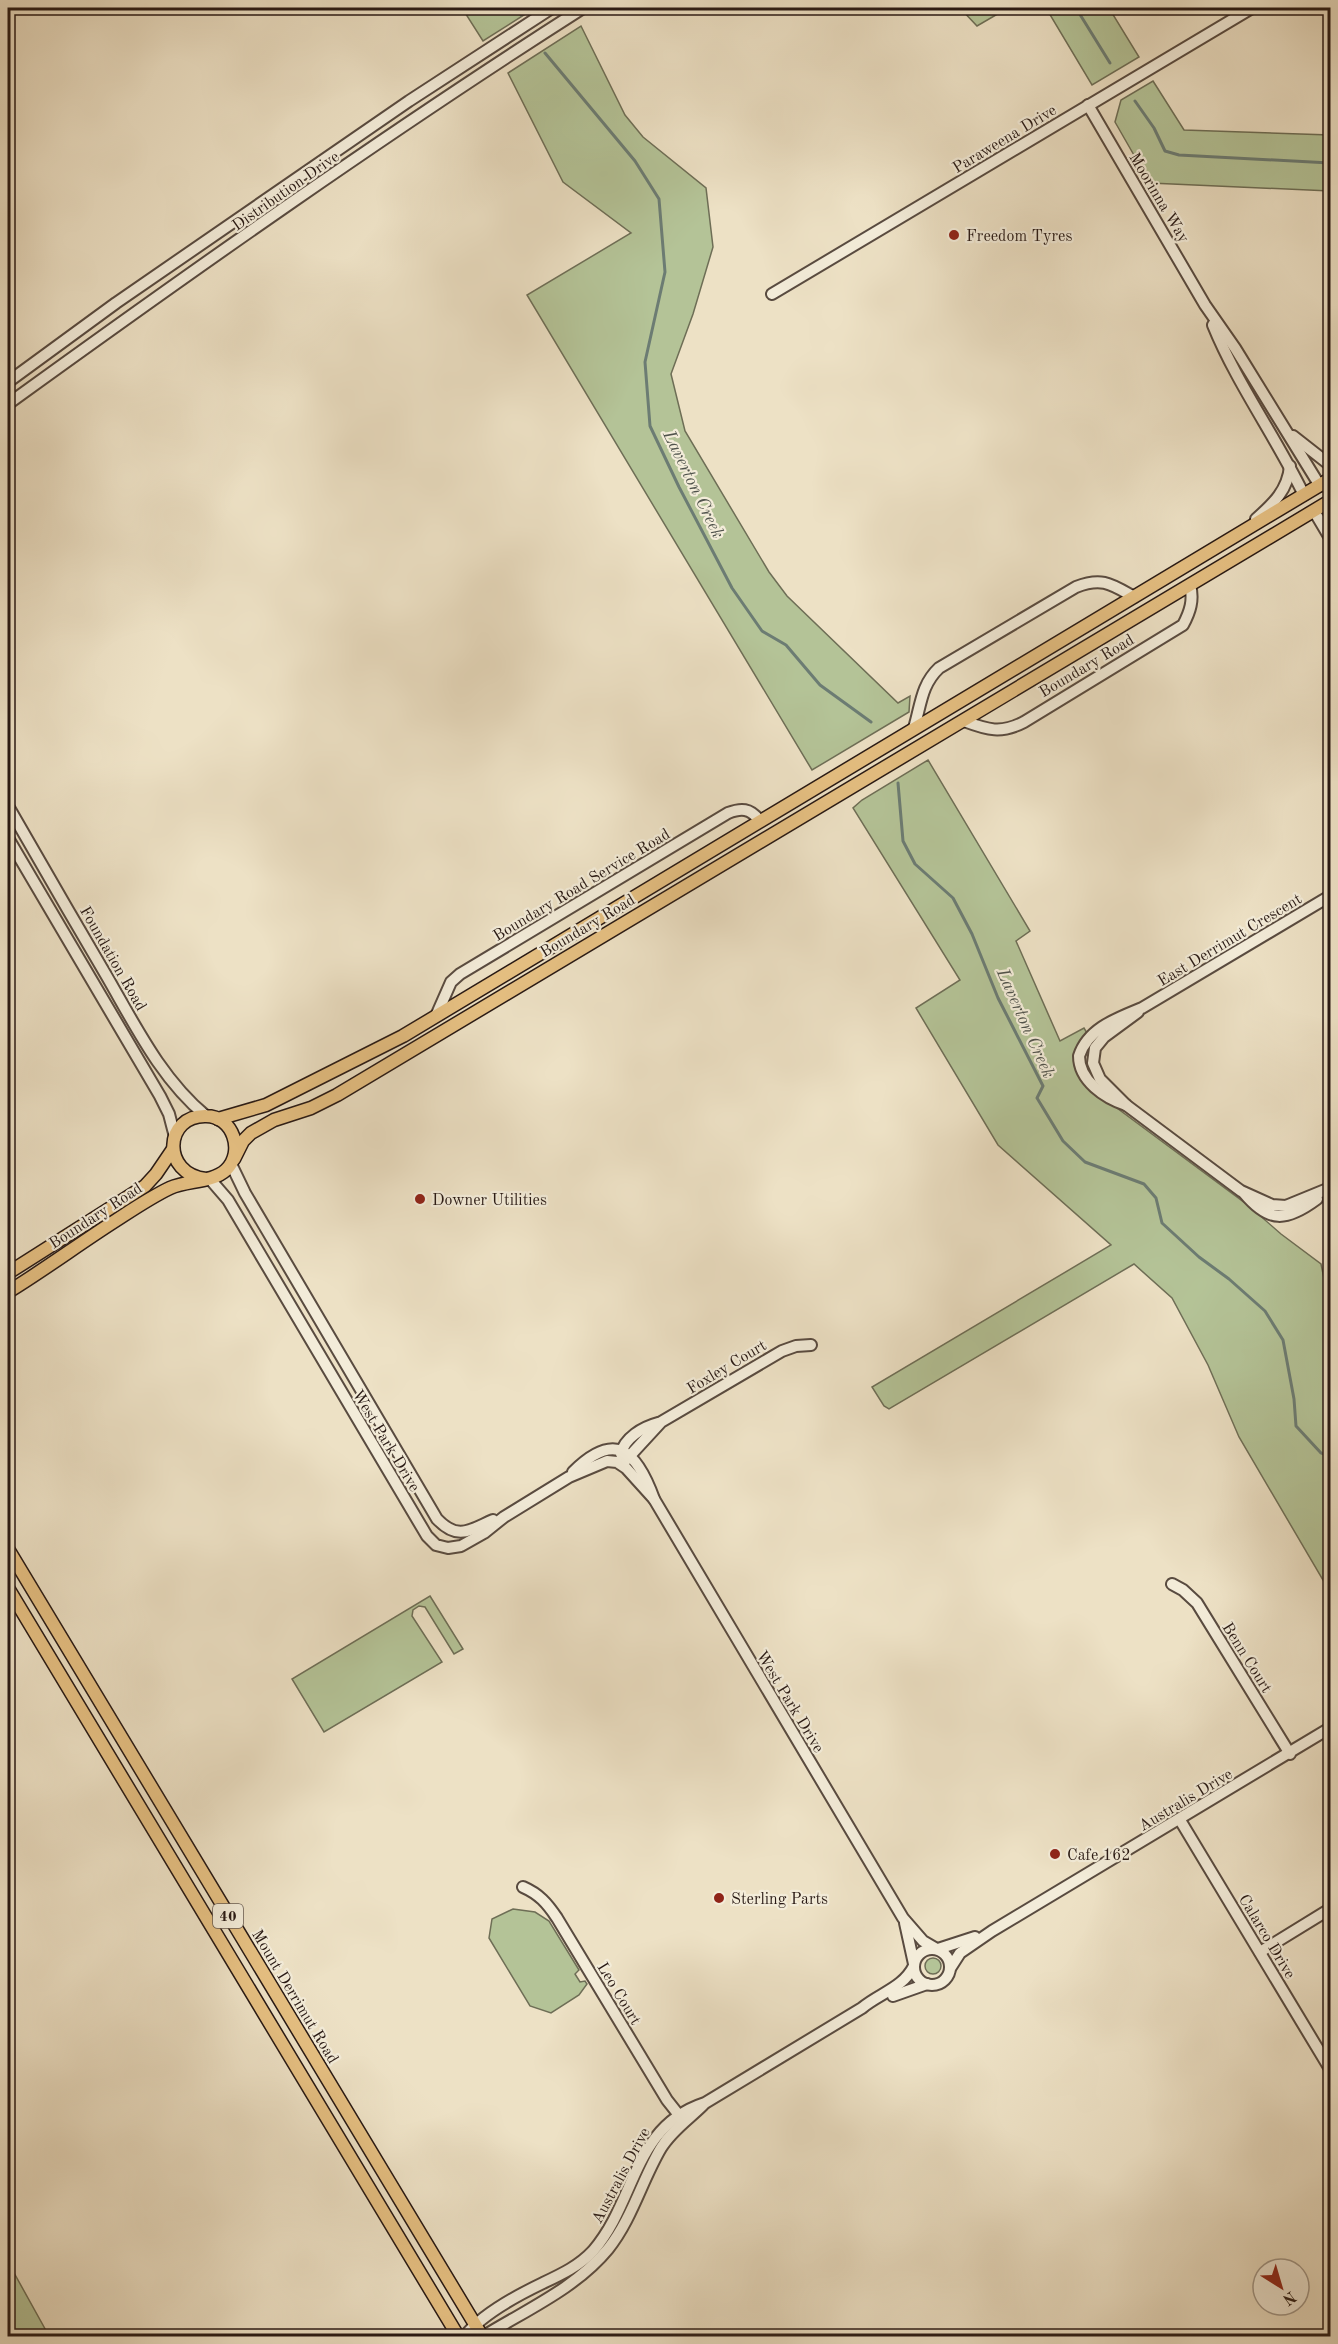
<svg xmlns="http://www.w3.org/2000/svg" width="1338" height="2344" viewBox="0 0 1338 2344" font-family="'Old Standard TT',serif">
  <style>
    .green { fill: #b4c397; stroke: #6e6e56; stroke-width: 1.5 }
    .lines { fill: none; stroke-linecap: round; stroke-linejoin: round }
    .stream { stroke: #6c7c73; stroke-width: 3 }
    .minor-casing { stroke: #594b40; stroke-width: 14 }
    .major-casing { stroke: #281914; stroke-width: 15 }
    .minor { stroke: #f3ecd9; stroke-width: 10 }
    .major { stroke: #e6c082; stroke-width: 12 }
    .poi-dot { fill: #8f2418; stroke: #f3ecd9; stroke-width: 2 }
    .labels { text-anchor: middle; stroke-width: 4.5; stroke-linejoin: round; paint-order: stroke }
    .shield { fill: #f3ecd9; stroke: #65584f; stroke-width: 1.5 }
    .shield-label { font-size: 15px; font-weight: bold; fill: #281914 }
    .street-label { font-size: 16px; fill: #281914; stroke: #f3ecd9 }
    .poi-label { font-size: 16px; fill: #281914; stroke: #f3ecd9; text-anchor: start }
    .water-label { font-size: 18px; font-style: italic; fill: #50534c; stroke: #f3ecd9 }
  </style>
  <rect width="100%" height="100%" fill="#ede1c5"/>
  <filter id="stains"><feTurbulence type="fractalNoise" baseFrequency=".00333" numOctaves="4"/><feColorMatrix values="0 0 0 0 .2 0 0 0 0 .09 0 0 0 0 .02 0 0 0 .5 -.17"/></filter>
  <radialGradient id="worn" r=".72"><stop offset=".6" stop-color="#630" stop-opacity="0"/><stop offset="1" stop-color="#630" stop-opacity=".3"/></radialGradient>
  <!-- green -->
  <g class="green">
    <polygon points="462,8 535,8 483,41"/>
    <polygon points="960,8 1008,8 977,26"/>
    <polygon points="1046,8 1109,8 1139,57 1092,85"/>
    <polygon points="581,26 625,115 643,137 706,188 713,247 693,314 671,374 685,431 769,572 787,596 898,703 910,696 909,712 812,770 527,295 631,233 563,182 508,73"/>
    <polygon points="1153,81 1184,130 1330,135 1330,191 1150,183 1115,122 1121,100"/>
    <polygon points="928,760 1030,931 1016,941 1060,1041 1084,1028 1087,1033 1077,1050 1086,1085 1249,1206 1281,1234 1321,1264 1330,1307 1330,1592 1239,1437 1208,1365 1172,1298 1134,1264 889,1409 884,1406 872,1387 1111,1245 998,1145 916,1008 960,980 853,808 862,800"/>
    <polygon points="430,1596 463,1649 454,1654 425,1607 419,1606 413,1610 412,1616 442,1662 324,1732 292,1679"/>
    <polygon points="513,1909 535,1912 549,1921 579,1970 575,1974 580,1982 585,1981 587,1984 579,1995 551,2013 530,2006 489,1938 492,1919"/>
    <circle cx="933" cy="1966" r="8"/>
    <polygon points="8,2262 49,2336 8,2336"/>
  </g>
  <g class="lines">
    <!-- stream -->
    <g class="stream">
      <polyline points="518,8 521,15"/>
      <polyline points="1076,8 1110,63"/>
      <polyline points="545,53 635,161 659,199 665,272 645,362 650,426 679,487 732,588 762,631 786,645 820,685 871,722"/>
      <polyline points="1135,101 1154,128 1165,151 1179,155 1330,163"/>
      <polyline points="898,783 903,841 915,864 953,898 972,934 998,998 1043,1086 1037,1098 1063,1141 1085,1162 1144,1184 1156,1198 1162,1223 1199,1257 1229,1279 1265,1311 1283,1340 1294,1399 1296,1426 1321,1453 1330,1457"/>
    </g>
    <!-- minor casing -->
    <g class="minor-casing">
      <g id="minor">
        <polyline points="1088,105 1205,305 1235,348 1320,486"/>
        <polyline points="772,294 1252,8"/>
        <path d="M 1213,325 C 1237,384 1276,437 1304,495"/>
        <polyline points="8,382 116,303 409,101 552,8"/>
        <path d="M 8,404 C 196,268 387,133 583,8"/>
        <polyline points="1293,436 1330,465"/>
        <polyline points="1314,511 1330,538"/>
        <path d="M 1256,519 C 1273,504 1288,490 1290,466"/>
        <path d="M 964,721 C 988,730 1001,734 1024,722 L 1183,625 C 1190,612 1194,600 1190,585"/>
        <path d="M 914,728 C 921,705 921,685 939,668 L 1076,587 C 1102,577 1111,584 1134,597"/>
        <path d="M 8,806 C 40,862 73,919 106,975 C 135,1025 161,1079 206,1116"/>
        <polyline points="8,838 160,1096 169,1114 175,1137"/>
        <polyline points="1138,1012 1104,1037 1095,1048 1093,1063 1100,1079 1126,1105 1241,1191 1272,1205 1286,1206 1330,1188"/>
        <path d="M 436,1016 L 451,982 L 460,974 L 728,813 C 741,808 750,808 759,820"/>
        <path d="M 1126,1105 C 1105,1098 1079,1081 1079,1056 C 1088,1028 1118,1018 1142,1008 L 1330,896"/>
        <path d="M 231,1164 L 245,1193 L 437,1519 C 458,1541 470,1530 493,1520"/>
        <polyline points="209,1178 228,1200 427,1536 436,1545 448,1548 461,1546 484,1533 504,1517 569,1477 607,1461 617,1462 626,1468 654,1499"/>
        <path d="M 1244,1193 C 1269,1223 1286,1222 1317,1199"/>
        <path d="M 621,1454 C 624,1438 643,1427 658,1423"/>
        <polyline points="626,1460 661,1422 782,1351 796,1346 811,1345"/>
        <path d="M 573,1472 C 616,1429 637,1452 654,1499 L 903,1918 L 923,1941 L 935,1948"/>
        <polyline points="1172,1584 1183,1590 1197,1603 1290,1754"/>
        <polyline points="1180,1820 1330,2069"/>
        <path d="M 523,1887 C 539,1894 547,1903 557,1918 L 667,2100 L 682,2119"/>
        <polyline points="905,1923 914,1964"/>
        <circle cx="932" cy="1967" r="18"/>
        <polyline points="938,1949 975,1937"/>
        <polyline points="1260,1952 1330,1909"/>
        <polyline points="951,1967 960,1953 992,1931 1330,1728"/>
        <polyline points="893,1996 927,1984"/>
        <path d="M 465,2336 C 482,2314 518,2295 543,2283 C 562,2274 579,2266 593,2251 C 637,2200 632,2127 705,2103 L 862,2008 C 880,1993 903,1988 914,1966"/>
        <path d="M 484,2336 C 526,2310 576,2288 608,2249 C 632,2219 642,2180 661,2148 C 672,2130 689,2119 703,2105"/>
      </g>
    </g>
    <!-- major casing -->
    <g class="major-casing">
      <g id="major">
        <polyline points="218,1119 266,1105 403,1036 1330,479"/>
        <polyline points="234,1159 243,1141 251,1133 274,1120 311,1108 337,1095 1330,501"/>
        <polyline points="8,1273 145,1186 156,1174 173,1149"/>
        <path d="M 8,1292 C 44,1270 79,1244 115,1221 C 132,1210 151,1197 170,1188 C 187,1180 212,1183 226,1170 C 245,1152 233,1116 206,1116 C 164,1115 161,1174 206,1179"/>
        <polyline points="8,1549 482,2336"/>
        <polyline points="8,1588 458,2336"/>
      </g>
    </g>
    <!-- minor -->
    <use href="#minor" class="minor"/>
    <!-- major -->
    <use href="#major" class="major"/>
  </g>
  <!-- markers -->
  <g class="poi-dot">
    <circle cx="954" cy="235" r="6"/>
    <circle cx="420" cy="1199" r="6"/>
    <circle cx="1055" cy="1854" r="6"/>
    <circle cx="719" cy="1898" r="6"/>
  </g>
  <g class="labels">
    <!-- shield labels -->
    <rect class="shield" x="213" y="1904" width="30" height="24" rx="4.5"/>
    <g class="shield-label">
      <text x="228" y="1921">40</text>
    </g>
    <!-- street labels -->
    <g class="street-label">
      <text transform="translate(1004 138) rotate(-31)" y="6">Paraweena Drive</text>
      <text transform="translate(285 190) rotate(-35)" y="6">Distribution Drive</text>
      <text transform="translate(1160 197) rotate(59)" y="6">Moorinna Way</text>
      <text transform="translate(1086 665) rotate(-31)" y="6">Boundary Road</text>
      <text transform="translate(581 884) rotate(-31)" y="6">Boundary Road Service Road</text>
      <text transform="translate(587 925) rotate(-31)" y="6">Boundary Road</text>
      <text transform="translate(1229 939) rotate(-31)" y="6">East Derrimut Crescent</text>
      <text transform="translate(114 958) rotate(60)" y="6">Foundation Road</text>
      <text transform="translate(95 1215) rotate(-33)" y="6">Boundary Road</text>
      <text transform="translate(726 1366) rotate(-31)" y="6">Foxley Court</text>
      <text transform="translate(387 1440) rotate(59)" y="6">West Park Drive</text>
      <text transform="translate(1248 1657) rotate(58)" y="6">Benn Court</text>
      <text transform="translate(791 1701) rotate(59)" y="6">West Park Drive</text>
      <text transform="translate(1185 1799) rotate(-31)" y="6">Australis Drive</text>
      <text transform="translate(1268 1936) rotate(59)" y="6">Calarco Drive</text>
      <text transform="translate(620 1993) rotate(59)" y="6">Leo Court</text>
      <text transform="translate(296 1996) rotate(59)" y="6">Mount Derrimut Road</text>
      <text transform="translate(620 2175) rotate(-62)" y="6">Australis Drive</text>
    </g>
    <!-- poi labels -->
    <g class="poi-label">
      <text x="966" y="241">Freedom Tyres</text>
      <text x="432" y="1205">Downer Utilities</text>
      <text x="1067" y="1860">Cafe 162</text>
      <text x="731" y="1904">Sterling Parts</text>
    </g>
    <!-- water labels -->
    <g class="water-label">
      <text transform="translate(694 484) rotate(64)" y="6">Laverton Creek</text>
      <text transform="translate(1026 1023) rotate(66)" y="6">Laverton Creek</text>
    </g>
  </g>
  <!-- margin -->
  <rect width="1338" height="2344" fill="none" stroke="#ede1c5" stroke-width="30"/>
  <rect x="9" y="9" width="1320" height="2326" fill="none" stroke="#281914" stroke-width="3"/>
  <rect x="15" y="15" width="1308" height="2314" fill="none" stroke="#281914" stroke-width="1.5"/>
  <!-- north arrow -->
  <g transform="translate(1281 2287) rotate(143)"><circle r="28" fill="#f3ecd9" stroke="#a2988a" stroke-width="1.5"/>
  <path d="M0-4.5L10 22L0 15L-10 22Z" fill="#8f2418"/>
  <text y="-9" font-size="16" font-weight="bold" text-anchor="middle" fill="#281914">N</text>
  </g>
  <rect width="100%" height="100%" filter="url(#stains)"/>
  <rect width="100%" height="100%" fill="url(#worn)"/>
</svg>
